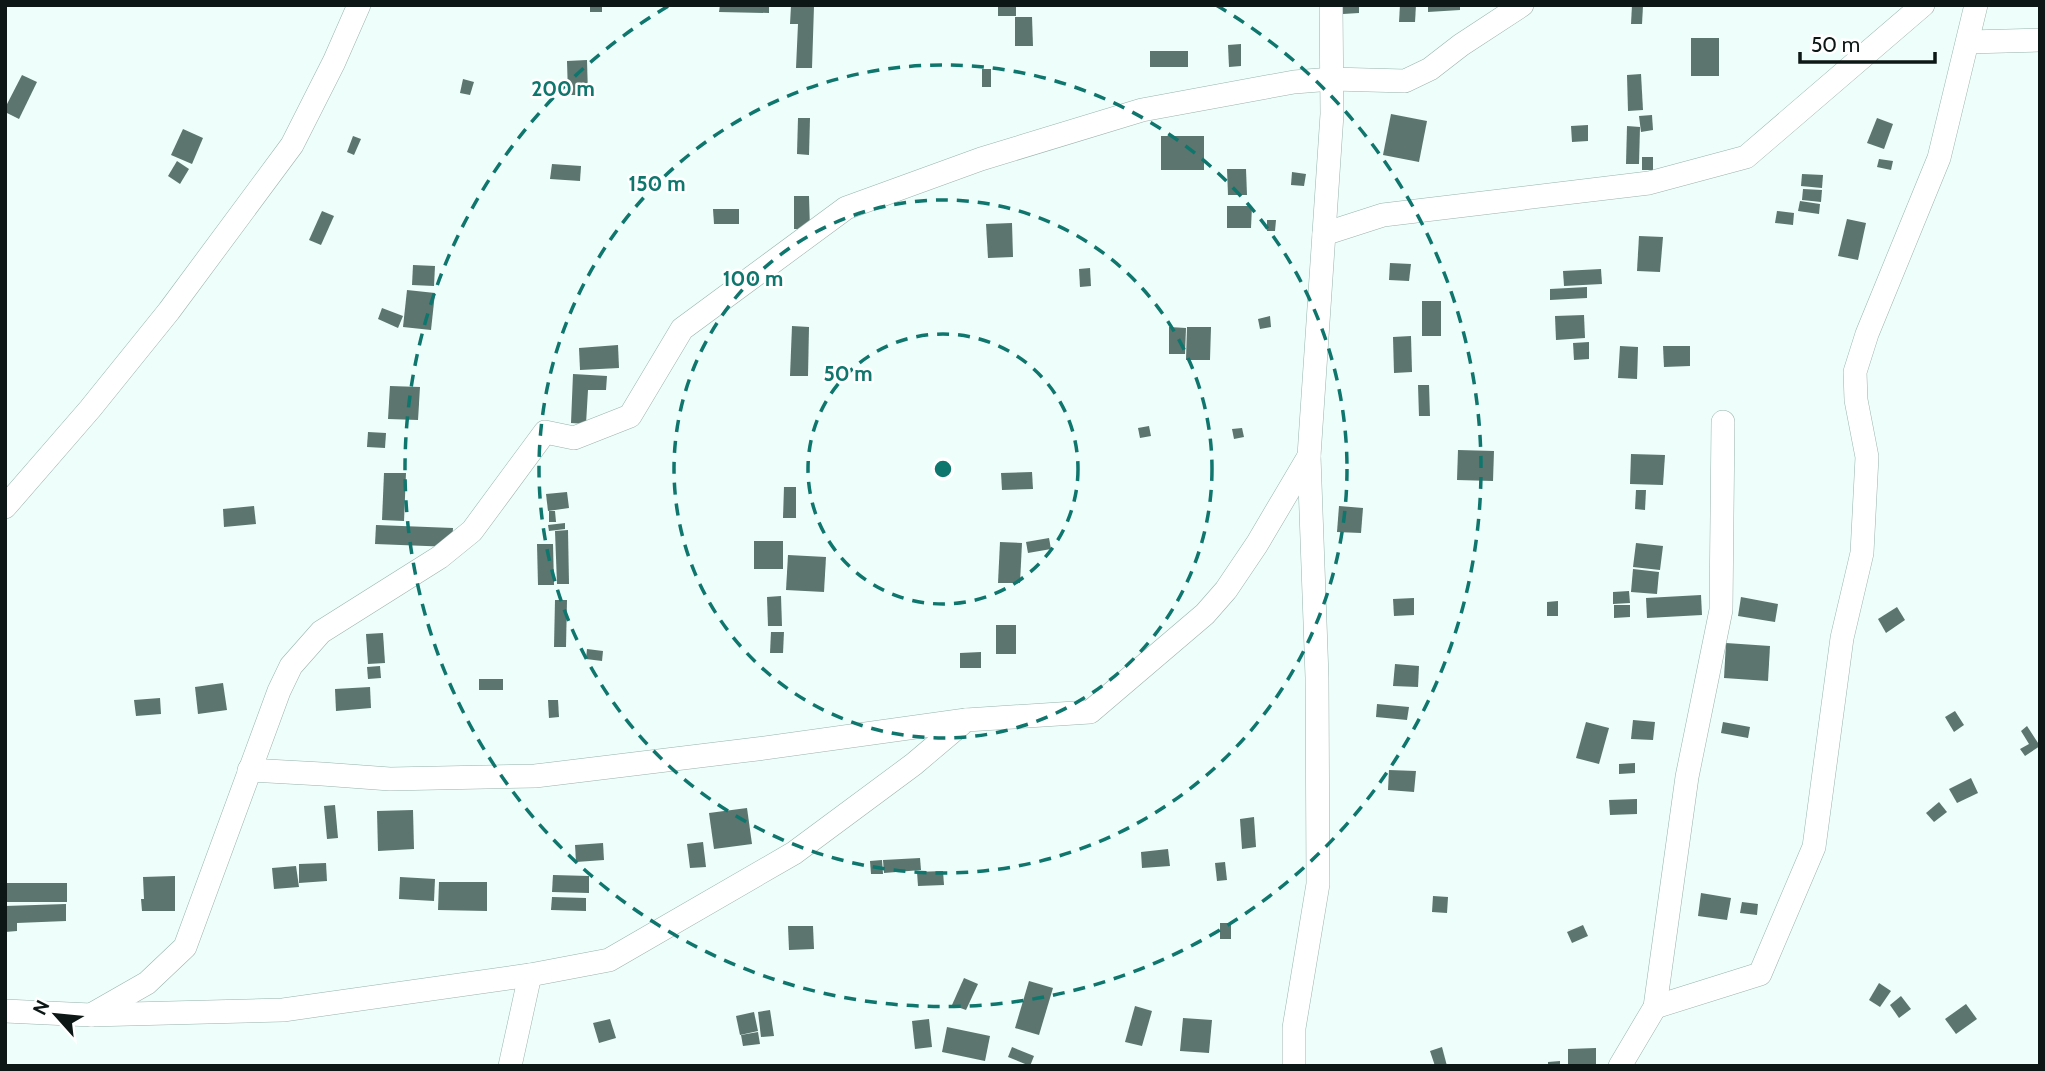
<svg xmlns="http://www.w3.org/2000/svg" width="2045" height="1071" viewBox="0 0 2045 1071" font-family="Cabin,sans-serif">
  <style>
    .building { fill: #5c756f }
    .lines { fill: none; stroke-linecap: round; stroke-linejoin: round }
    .minor-casing { stroke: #99b3ad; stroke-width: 24 }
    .minor { stroke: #fff; stroke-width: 23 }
    .ring { fill: none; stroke: #0f766e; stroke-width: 3.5; stroke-dasharray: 12 9 }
    .centre { fill: #0f766e; stroke: #fff; stroke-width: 3.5 }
    .ring-label { font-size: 21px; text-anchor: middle; font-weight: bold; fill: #0f766e; stroke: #fff; stroke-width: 5; stroke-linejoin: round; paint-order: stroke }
  </style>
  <rect width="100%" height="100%" fill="#eefefa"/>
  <!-- building -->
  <g class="building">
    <rect x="590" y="5" width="12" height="7"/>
    <polygon points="720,5 769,5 769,13 719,12"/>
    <rect x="998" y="5" width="18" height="11"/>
    <polygon points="1343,5 1359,5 1359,13 1343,14"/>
    <polygon points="1400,5 1416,5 1415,22 1399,22"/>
    <polygon points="1428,5 1460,5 1460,10 1428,12"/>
    <polygon points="1632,5 1643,6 1642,24 1631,24"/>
    <polygon points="791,6 814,6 812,68 796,68 798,24 790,24"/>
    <polygon points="1015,17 1032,17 1033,46 1015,46"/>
    <rect x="1691" y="38" width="28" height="38"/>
    <polygon points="1241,44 1241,66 1229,67 1228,45"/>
    <rect x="1150" y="51" width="38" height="16"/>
    <polygon points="587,60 588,95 568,95 567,61"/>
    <rect x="982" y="69" width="9" height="18"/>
    <polygon points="1641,74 1643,110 1628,111 1627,75"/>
    <polygon points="22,75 37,82 19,119 5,112 5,108"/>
    <polygon points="463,79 474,82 470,95 460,93"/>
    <polygon points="1391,114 1427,121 1419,162 1383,155"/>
    <polygon points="1652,115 1653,130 1641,132 1639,116"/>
    <polygon points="798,118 810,118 809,155 797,154"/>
    <polygon points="1877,118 1893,124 1884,149 1867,143"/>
    <polygon points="1588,125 1588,141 1572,142 1571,126"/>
    <polygon points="1627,126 1640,127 1639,164 1626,164"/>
    <polygon points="183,129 203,138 192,164 171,155"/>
    <polygon points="353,136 361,139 354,155 347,152"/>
    <rect x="1161" y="136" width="43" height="34"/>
    <rect x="1642" y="157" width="11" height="13"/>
    <polygon points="1879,159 1893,161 1891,170 1877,167"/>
    <polygon points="177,161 189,169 180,184 168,176"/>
    <polygon points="552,164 581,166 580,181 550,179"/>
    <polygon points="1227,169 1246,169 1247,195 1228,195"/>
    <polygon points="1292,172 1306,174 1304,186 1291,185"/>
    <polygon points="1802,174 1823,175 1822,188 1801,186"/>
    <polygon points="1803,189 1822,190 1821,202 1802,200"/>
    <polygon points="794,196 809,196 810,229 794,229"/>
    <polygon points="1800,201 1820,204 1819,214 1798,211"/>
    <polygon points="1227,206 1252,206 1251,228 1227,228"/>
    <polygon points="713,209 739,209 739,224 714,224"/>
    <polygon points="322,211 334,216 321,245 309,240"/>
    <polygon points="1777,211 1794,213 1793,225 1775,223"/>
    <polygon points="1847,219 1866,223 1858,260 1838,256"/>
    <polygon points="1267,220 1276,220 1275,231 1267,231"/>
    <polygon points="1012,223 1013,257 988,258 986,224"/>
    <polygon points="1639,236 1663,237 1660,272 1637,271"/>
    <polygon points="1390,263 1411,264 1409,281 1389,280"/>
    <polygon points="413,265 435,266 434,286 412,285"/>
    <polygon points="1090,268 1091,286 1080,287 1079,269"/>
    <polygon points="1601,269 1602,284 1564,286 1563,271"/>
    <polygon points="1587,287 1587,298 1550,300 1550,289"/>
    <polygon points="407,290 435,293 431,330 403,327"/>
    <rect x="1422" y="301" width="19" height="35"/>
    <polygon points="382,308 403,316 398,328 378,319"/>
    <polygon points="1584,315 1585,338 1556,340 1555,316"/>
    <polygon points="1270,316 1271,327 1260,329 1258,319"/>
    <polygon points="792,326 809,327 808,376 790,376"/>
    <polygon points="1169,327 1186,328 1185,354 1169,354"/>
    <polygon points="1187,327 1211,327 1210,360 1186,360"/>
    <polygon points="1411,336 1412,372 1394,373 1393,337"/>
    <polygon points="1589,342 1589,359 1574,360 1573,343"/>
    <polygon points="618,345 619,368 580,370 579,348"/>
    <polygon points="1620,346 1638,347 1637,379 1618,378"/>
    <polygon points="1663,346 1690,346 1690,366 1664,367"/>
    <polygon points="573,374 607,376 606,390 588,390 586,424 571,423"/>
    <polygon points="1418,385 1429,385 1430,416 1419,416"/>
    <polygon points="390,386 420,387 418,420 388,419"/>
    <polygon points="1149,426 1151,436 1140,438 1138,428"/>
    <polygon points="1242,428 1244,437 1234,439 1232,429"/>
    <polygon points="368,432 386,433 385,448 367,447"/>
    <polygon points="1458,450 1494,451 1493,481 1457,480"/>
    <polygon points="1631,454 1665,455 1663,485 1630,484"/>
    <polygon points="1032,472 1033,489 1002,490 1001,473"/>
    <polygon points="384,473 406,473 404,521 382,520"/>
    <polygon points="784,487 796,487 796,518 783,518"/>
    <polygon points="1636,490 1646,490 1645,510 1635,509"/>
    <polygon points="567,492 569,508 548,511 546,494"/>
    <polygon points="254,506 256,524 224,527 223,509"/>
    <polygon points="1339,506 1363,508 1361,533 1337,532"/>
    <polygon points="549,511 555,511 556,522 549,522"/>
    <polygon points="565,523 565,529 549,531 548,525"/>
    <polygon points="376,525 453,528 452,547 375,544"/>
    <polygon points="568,530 569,584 557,584 555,531"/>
    <polygon points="1049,538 1051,549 1028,553 1026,542"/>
    <rect x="754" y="541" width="29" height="28"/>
    <polygon points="1000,542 1022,543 1020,583 998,583"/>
    <polygon points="1636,543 1663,546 1660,570 1633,567"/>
    <polygon points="537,544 553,544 554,585 538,585"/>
    <polygon points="788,555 826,557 824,592 786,590"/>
    <polygon points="1633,569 1659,572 1657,594 1631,592"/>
    <polygon points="1629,591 1630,603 1613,604 1613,592"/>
    <polygon points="1701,595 1702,615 1647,618 1646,598"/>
    <polygon points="781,596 782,626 768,626 767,597"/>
    <polygon points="1741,597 1778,604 1775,622 1738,616"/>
    <polygon points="1414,598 1414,615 1394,616 1393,599"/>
    <polygon points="555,600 567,600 566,647 554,647"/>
    <polygon points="1558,601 1558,616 1547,616 1547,602"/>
    <polygon points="1614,605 1630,605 1630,617 1614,618"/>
    <polygon points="1897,607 1905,620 1886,633 1878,619"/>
    <rect x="996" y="625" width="20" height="29"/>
    <polygon points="771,632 784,632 783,653 770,653"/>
    <polygon points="383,633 385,663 368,664 366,634"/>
    <polygon points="1726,643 1770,646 1768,681 1724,678"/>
    <polygon points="587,649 603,651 602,661 586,659"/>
    <polygon points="981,652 981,668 960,668 960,653"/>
    <polygon points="1395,664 1419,666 1418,687 1393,686"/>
    <polygon points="380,666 381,678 368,679 367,667"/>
    <rect x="479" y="679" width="24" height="11"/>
    <polygon points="223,683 227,710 198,714 195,687"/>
    <polygon points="370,687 371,708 336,711 335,689"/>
    <polygon points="160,698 161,714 136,716 134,700"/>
    <polygon points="548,700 558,700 559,717 549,718"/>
    <polygon points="1377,704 1409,707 1407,720 1376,717"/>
    <polygon points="1955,711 1964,725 1954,732 1945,717"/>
    <polygon points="1633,720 1655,722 1653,740 1631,739"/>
    <polygon points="1586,722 1609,728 1599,764 1576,758"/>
    <polygon points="1723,722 1750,727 1748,738 1721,733"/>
    <polygon points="2027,726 2040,746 2025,756 2020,749 2029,744 2021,731"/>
    <polygon points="1635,763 1635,773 1619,774 1619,764"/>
    <polygon points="1389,770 1416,771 1414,792 1388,790"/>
    <polygon points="1971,778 1978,793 1957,803 1949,789"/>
    <polygon points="1637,799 1637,814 1610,815 1609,800"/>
    <polygon points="1939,802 1947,812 1934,822 1926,813"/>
    <polygon points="335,805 338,838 327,839 324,806"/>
    <polygon points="747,808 752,844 714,849 709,813"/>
    <polygon points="413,810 414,849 378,851 377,811"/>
    <polygon points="1254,817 1256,847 1242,849 1240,819"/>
    <polygon points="703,842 706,867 690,868 687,844"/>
    <polygon points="603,843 604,860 576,862 575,845"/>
    <polygon points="1168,849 1170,866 1142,868 1141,852"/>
    <polygon points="920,858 921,870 884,873 883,860"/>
    <polygon points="882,860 883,874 871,874 870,861"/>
    <polygon points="1225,862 1227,880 1217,881 1215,863"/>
    <polygon points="326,863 327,881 299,883 299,864"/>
    <polygon points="296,866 299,887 274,889 272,868"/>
    <polygon points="943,871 944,885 918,886 917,872"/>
    <polygon points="553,875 589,876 589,893 552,892"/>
    <polygon points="175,876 175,911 142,911 141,899 144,899 143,877"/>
    <polygon points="400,877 435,879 434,901 399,899"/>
    <polygon points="439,882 487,882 487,911 438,910"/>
    <rect x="5" y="883" width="62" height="19"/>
    <polygon points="1701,893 1731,898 1727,920 1698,916"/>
    <polygon points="1433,896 1448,897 1447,913 1432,912"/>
    <polygon points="552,897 586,898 586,911 551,910"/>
    <polygon points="1742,902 1758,904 1757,915 1740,913"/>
    <polygon points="66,904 66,921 17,923 17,931 5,932 5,906"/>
    <rect x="1220" y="923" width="11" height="16"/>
    <polygon points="1583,925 1588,936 1572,943 1567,932"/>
    <polygon points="788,926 813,926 814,949 789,950"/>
    <polygon points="964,978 978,984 966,1010 952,1005"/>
    <polygon points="1029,981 1053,988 1039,1035 1015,1028"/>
    <polygon points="1879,983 1891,991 1880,1007 1869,1000"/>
    <polygon points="1901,996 1911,1009 1899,1018 1890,1005"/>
    <polygon points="1966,1004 1977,1019 1956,1034 1945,1019"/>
    <polygon points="1135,1006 1152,1011 1142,1046 1125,1042"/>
    <polygon points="770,1010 774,1036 761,1037 758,1012"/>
    <polygon points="754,1012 758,1031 740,1035 736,1016"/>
    <polygon points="1183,1018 1212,1020 1209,1053 1180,1051"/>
    <polygon points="610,1019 616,1038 599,1043 593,1023"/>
    <polygon points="929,1019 932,1047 915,1049 912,1021"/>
    <polygon points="947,1027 990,1036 985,1061 942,1052"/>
    <polygon points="758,1032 760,1044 743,1046 741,1035"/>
    <polygon points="1012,1047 1034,1056 1030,1066 1008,1057"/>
    <polygon points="1442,1047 1447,1066 1435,1066 1430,1051"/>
    <polygon points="1596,1048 1596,1064 1568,1065 1568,1049"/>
    <polygon points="1560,1061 1560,1066 1548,1066 1548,1062"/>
  </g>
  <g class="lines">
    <!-- minor casing -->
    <g class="minor-casing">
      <g id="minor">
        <polyline points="1969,42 2040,40"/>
        <polyline points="1324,234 1383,215 1649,183 1746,157 1923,5"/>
        <polyline points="5,507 90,409 169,311 292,145 334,62 359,5"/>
        <polyline points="249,770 322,774 390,779 535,776 757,749 966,720"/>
        <polyline points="1655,1007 1760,974 1814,847 1842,638 1862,553 1867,457 1856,400 1855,372 1867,334 1939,158 1976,5"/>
        <polyline points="5,1011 91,1015 283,1010 530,975 609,960 794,853 914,764 966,720 1090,712 1205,614 1226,590 1257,544 1309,456"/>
        <polyline points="91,1015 147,983 185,947 279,691 291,666 321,632 440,557 472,531 545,432 574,438 630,416 682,329 846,208 981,159 1142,110 1294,82 1332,79 1405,81 1430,69 1461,45 1522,5"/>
        <polyline points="510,1066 530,975"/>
        <polyline points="1294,1066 1294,1028 1318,884 1317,677 1309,456 1332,114 1331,5"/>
        <polyline points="1620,1066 1655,1007 1687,777 1721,610 1723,422"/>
      </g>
    </g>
    <!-- minor -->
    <use href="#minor" class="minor"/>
  </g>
  <!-- distance rings -->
  <g class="ring">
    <circle cx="943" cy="469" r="135"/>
    <circle cx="943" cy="469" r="269"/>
    <circle cx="943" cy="469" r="404"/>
    <path d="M1216 5A538 538 0 1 1 670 5"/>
  </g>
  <circle cx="943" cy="469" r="10" class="centre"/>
  <g class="ring-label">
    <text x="563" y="96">200 m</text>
    <text x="657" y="191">150 m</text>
    <text x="753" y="286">100 m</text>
    <text x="848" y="381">50 m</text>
  </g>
  <!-- border -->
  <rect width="2045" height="1071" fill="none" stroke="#0d1715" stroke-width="14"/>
  <!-- north arrow -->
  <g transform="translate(56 1015) rotate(297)" stroke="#ffffff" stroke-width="5" paint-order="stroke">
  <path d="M0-5L12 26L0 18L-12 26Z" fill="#0d1715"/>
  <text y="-10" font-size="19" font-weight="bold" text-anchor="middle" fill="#0d1715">N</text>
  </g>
  <!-- scale -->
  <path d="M1800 52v10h135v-10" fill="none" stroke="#0d1715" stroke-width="3.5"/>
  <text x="1811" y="52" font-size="21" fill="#0d1715" stroke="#ffffff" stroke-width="5" paint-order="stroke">50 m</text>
</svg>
